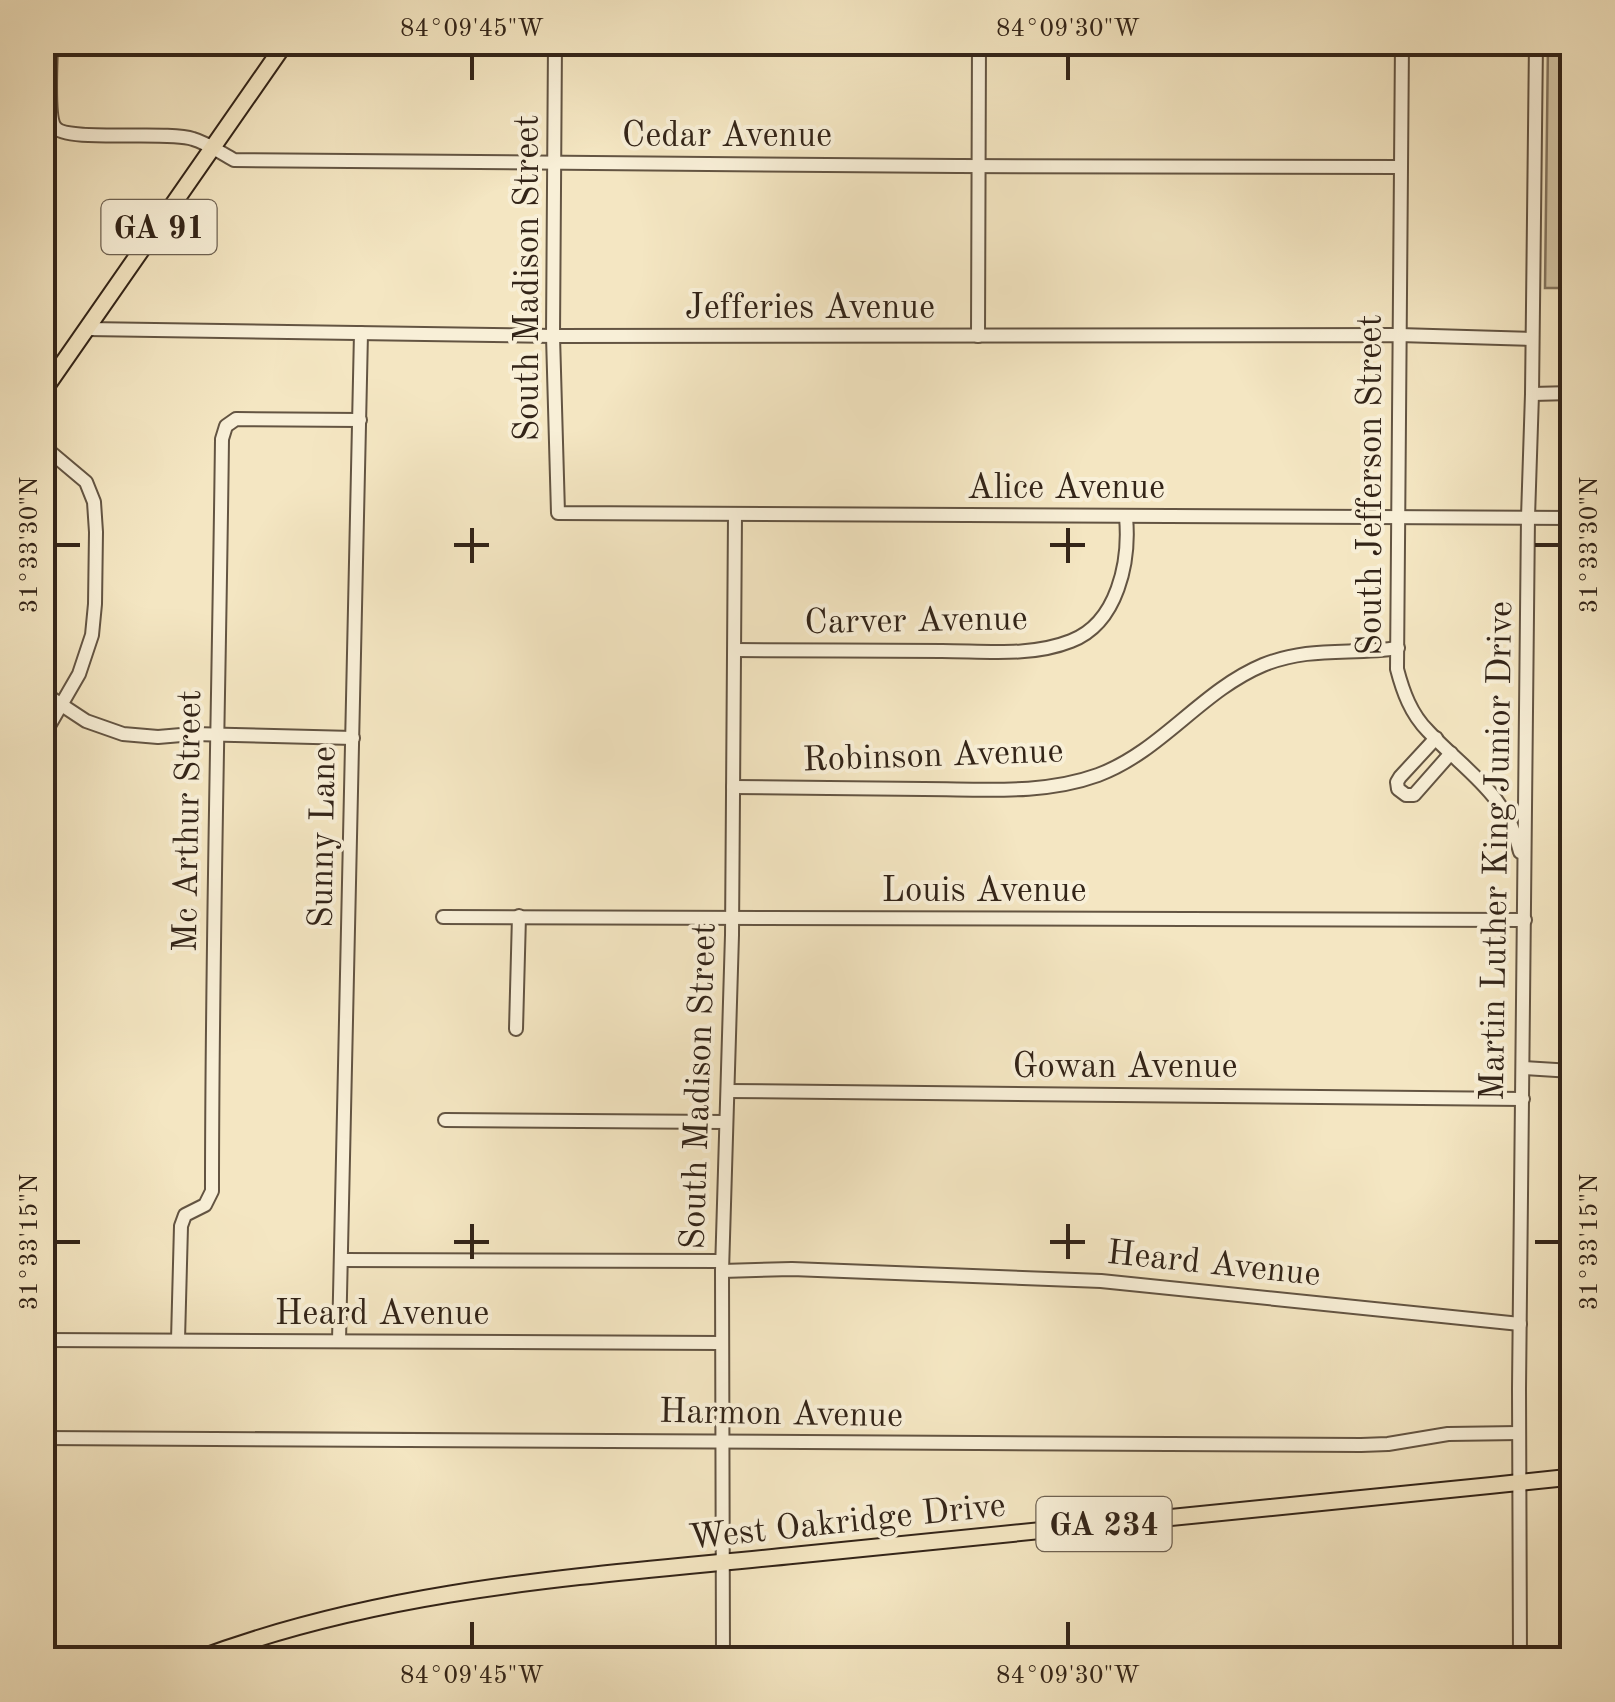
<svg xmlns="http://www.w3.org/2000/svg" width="1615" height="1702" viewBox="0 0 1615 1702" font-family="'Old Standard TT',serif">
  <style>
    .green { fill: #d3c5a5; stroke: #83745e; stroke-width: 2.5 }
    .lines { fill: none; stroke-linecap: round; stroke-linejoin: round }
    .minor-casing { stroke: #635442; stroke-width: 16 }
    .major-casing { stroke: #332418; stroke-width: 19 }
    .minor { stroke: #f8efd7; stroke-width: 12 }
    .major { stroke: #f4e6c2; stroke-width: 15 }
    .ticks { fill: none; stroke: #332418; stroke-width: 4 }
    .labels { text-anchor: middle; stroke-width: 8; stroke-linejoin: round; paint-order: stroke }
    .shield { fill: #f8efd7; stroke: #6e6151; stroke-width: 2.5 }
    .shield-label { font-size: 32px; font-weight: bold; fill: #332418 }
    .street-label { font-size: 35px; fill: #332418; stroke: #f8efd7 }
    .neatline { fill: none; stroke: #332418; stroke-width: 4 }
    .ticks-label { font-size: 25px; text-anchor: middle; fill: #332418 }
  </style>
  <rect width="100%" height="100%" fill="#f4e6c2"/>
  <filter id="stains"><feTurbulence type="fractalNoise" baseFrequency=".002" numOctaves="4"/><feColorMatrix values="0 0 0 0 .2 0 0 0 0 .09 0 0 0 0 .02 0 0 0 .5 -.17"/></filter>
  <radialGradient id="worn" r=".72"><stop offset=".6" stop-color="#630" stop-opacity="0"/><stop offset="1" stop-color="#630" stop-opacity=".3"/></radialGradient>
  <!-- green -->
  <polygon class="green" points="1548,43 1572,43 1572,288 1545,288"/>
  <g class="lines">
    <!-- minor casing -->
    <g class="minor-casing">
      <g id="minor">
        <path d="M 51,42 C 51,58 47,117 55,127 C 66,143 167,130 193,139 C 207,143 221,153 234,160 L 957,166 L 1401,167"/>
        <polyline points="555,42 553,336 558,513 1572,518"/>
        <path d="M 1402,42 L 1397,669 C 1403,692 1411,714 1428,731 C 1466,772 1507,793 1520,852"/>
        <polyline points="87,329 553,336 1399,335 1532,339"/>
        <polyline points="978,336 979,42"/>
        <polyline points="1532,394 1572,393"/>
        <polyline points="42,445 86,482 94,502 96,532 95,604 92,635 79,674 42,738"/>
        <path d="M 735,650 C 804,650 873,651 942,651 C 984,651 1031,657 1071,641 C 1118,623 1130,561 1126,517"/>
        <polyline points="42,692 86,721 123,734 158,737 193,734 353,738"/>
        <polyline points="1436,738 1400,777 1397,782 1398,789 1406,795 1414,795 1451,753"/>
        <path d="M 733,787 C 797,788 860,788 924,789 C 982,789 1043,795 1098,775 C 1162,751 1201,691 1263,665 C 1310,646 1350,655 1398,648"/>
        <polyline points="443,917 1525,920"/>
        <polyline points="516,1029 519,916"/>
        <polyline points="1523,1068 1572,1071"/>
        <polyline points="728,1091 1523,1099"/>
        <polyline points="445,1120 726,1122"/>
        <polyline points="341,1260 722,1261"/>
        <polyline points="722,1271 792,1269 1101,1281 1520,1324"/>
        <polyline points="42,1340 721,1343"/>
        <path d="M 178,1340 L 181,1226 L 185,1215 L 205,1205 L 212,1191 C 212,940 219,690 222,439 L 226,426 L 236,419 L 360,420"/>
        <polyline points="339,1341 361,333"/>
        <polyline points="42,1438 1361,1445 1388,1444 1448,1434 1519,1433"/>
        <polyline points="723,1660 722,1271 732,935 735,515"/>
        <polyline points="1520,1660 1519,1389 1528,517 1532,394 1536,42"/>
      </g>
    </g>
    <!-- major casing -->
    <g class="major-casing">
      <g id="major">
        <polyline points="42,393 286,42"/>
        <path d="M 195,1660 C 390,1586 592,1576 797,1555 C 1056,1530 1314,1504 1572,1477"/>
      </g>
    </g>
    <!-- minor -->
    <use href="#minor" class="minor"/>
    <!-- major -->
    <use href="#major" class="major"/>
  </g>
  <!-- ticks -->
  <path class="ticks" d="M 472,55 L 472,80M 1068,55 L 1068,80M 472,528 L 472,563M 1068,528 L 1068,563M 55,545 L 80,545M 454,545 L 489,545M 1050,545 L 1085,545M 1535,545 L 1560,545M 472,1224 L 472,1259M 1068,1224 L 1068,1259M 55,1242 L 80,1242M 454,1242 L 489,1242M 1050,1242 L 1085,1242M 1535,1242 L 1560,1242M 472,1622 L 472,1647M 1068,1622 L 1068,1647"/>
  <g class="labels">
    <!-- shield labels -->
    <g class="shield">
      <rect x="101.5" y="200" width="115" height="54" rx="8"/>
      <rect x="1036.5" y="1497" width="135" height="54" rx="8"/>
    </g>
    <g class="shield-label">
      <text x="159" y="238">GA 91</text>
      <text x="1104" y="1535">GA 234</text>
    </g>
    <!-- street labels -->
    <g class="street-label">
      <text x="727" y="146">Cedar Avenue</text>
      <text transform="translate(526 278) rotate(-90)" y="12">South Madison Street</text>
      <text x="810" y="318">Jefferies Avenue</text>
      <text transform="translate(1369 485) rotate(-90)" y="12">South Jefferson Street</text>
      <text x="1066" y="498">Alice Avenue</text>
      <text transform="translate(916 619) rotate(-1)" y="12">Carver Avenue</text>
      <text transform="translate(933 754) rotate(-2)" y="12">Robinson Avenue</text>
      <text transform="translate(186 821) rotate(-89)" y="12">Mc Arthur Street</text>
      <text transform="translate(321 837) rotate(-89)" y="12">Sunny Lane</text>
      <text transform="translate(1495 851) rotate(-89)" y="12">Martin Luther King Junior Drive</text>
      <text x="984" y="901">Louis Avenue</text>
      <text x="1125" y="1077">Gowan Avenue</text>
      <text transform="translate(697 1086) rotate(-88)" y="12">South Madison Street</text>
      <text transform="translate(1214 1262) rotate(6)" y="12">Heard Avenue</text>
      <text x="382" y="1324">Heard Avenue</text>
      <text transform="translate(781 1412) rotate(1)" y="12">Harmon Avenue</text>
      <text transform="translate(847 1520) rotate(-6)" y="12">West Oakridge Drive</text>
    </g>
  </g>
  <!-- margin -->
  <rect width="1615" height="1702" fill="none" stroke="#f4e6c2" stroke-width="110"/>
  <rect x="55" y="55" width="1505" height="1592" class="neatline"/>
  <g class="ticks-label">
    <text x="472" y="36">84°09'45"W</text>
    <text x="1068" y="36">84°09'30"W</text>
    <text transform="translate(28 545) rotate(-90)" y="9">31°33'30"N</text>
    <text transform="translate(1588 545) rotate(-90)" y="9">31°33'30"N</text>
    <text transform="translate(28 1242) rotate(-90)" y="9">31°33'15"N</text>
    <text transform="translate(1588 1242) rotate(-90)" y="9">31°33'15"N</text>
    <text x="472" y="1683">84°09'45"W</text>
    <text x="1068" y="1683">84°09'30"W</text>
  </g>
  <rect width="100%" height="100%" filter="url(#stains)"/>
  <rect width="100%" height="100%" fill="url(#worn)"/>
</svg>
